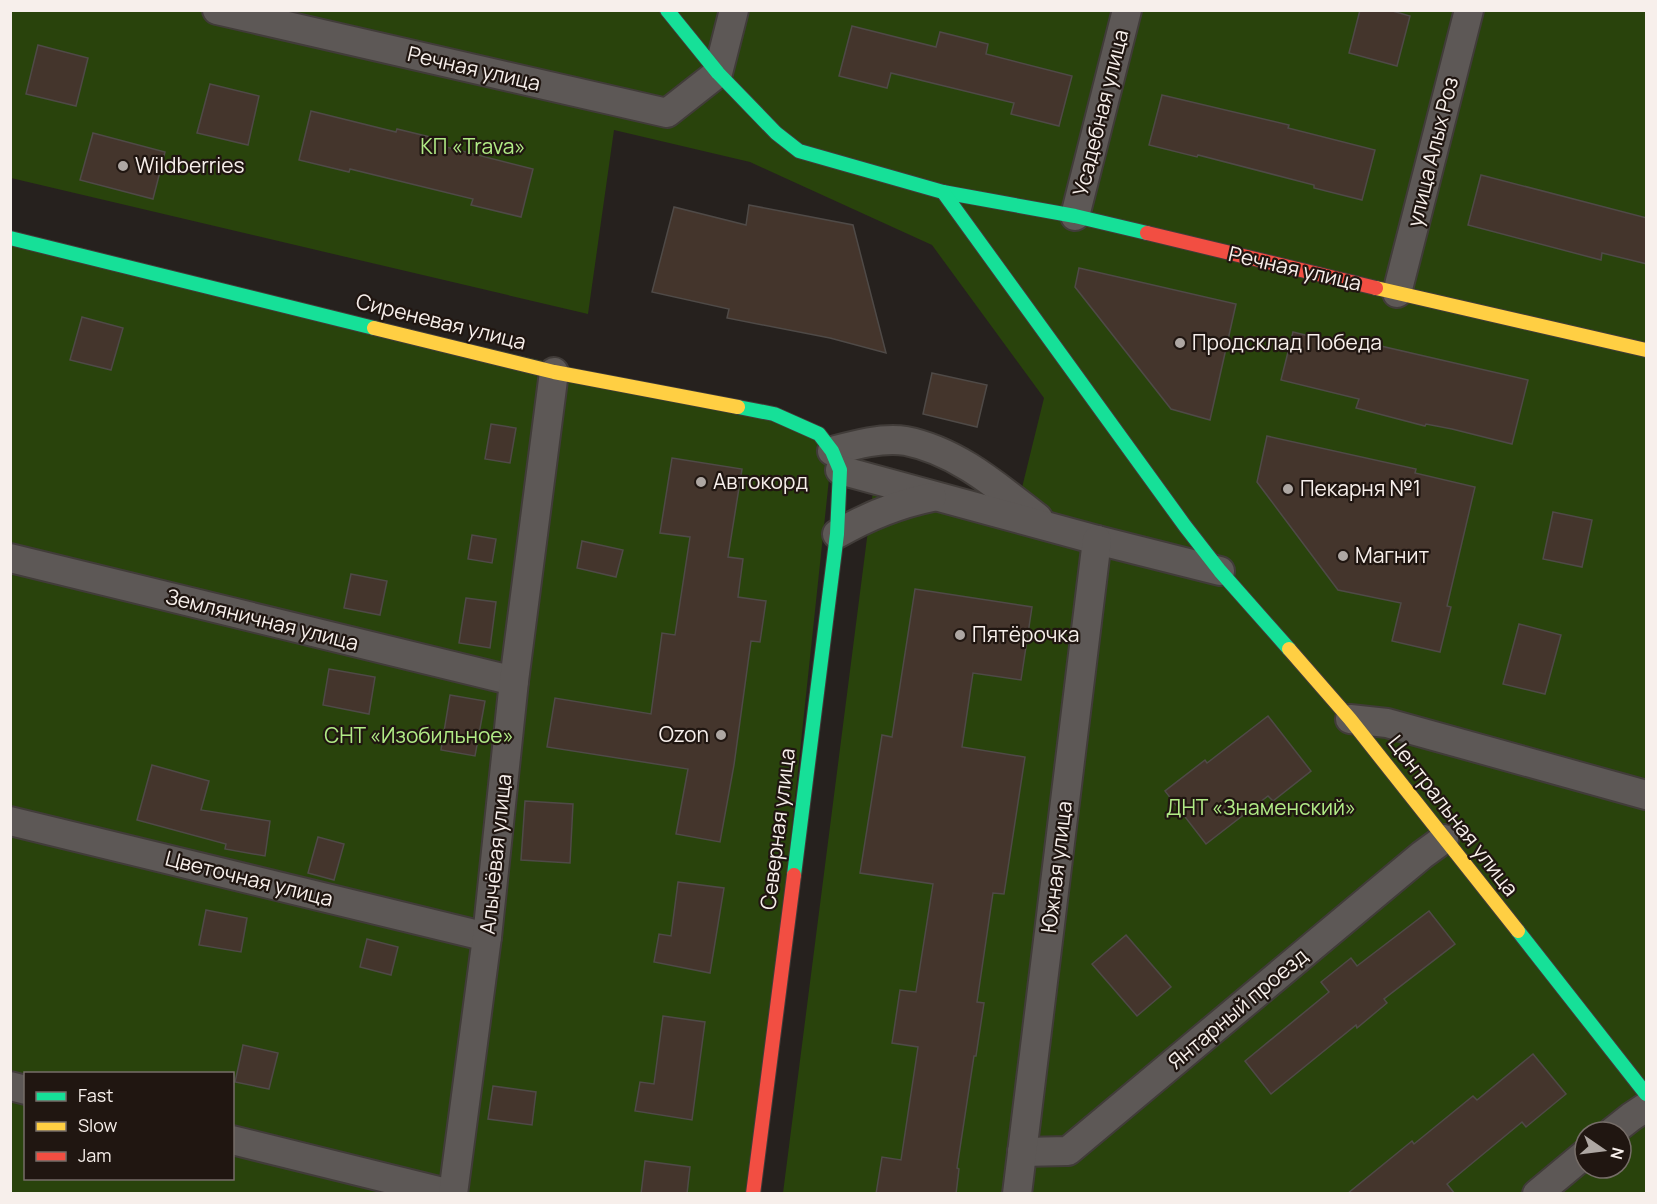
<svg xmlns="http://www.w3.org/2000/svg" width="1657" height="1204" viewBox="0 0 1657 1204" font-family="Manrope,sans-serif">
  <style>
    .green { fill: #29430c; fill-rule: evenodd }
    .building { fill: #44352c; stroke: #4f4a47; stroke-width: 1.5 }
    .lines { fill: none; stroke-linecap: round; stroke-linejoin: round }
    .street-casing { stroke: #413c39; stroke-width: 32 }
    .fast-casing { stroke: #413c39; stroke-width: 16 }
    .slow-casing { stroke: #413c39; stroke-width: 16 }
    .jam-casing { stroke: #413c39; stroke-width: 16 }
    .street { stroke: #5d5856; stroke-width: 28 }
    .fast { stroke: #16e098; stroke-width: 14 }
    .slow { stroke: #ffcf43; stroke-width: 14 }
    .jam { stroke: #f24e42; stroke-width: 14 }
    .poi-dot { fill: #aea7a3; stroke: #201611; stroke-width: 2 }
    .labels { text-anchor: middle; stroke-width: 4.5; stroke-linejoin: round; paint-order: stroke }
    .street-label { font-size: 21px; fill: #f7efeb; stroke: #201611 }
    .park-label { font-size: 21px; fill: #b1eb86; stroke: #201611 }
    .poi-label { font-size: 21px; fill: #f7efeb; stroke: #201611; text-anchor: start }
  </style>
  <rect width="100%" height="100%" fill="#26211e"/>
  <!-- green -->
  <g class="green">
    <path d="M 11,11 L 1646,11 L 1646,1193 L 783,1193 L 876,468 L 1017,508 L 1044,398 L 932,245 L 750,162 L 614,130 L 588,314 L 11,178 ZM 1585,1132 L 1621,1132 L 1621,1168 L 1585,1168 Z"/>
    <path d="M 11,238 L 774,414 L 832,451 L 753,1193 L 11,1194 ZM 26,1074 L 232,1074 L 232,1178 L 26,1178 Z"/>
  </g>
  <!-- building -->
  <g class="building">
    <polygon points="1360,10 1389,10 1410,16 1397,66 1349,53"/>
    <polygon points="852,26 936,47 940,32 988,44 986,54 1072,76 1059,126 1011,114 1014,103 891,73 887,88 839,76"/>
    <polygon points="38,45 88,58 76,106 26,94"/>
    <polygon points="210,84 259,96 248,145 197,133"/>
    <polygon points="1162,95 1289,125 1288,128 1375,150 1362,200 1314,188 1314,185 1198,155 1197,157 1149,145"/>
    <polygon points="311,111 396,132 397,129 447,141 446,147 533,169 521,217 471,205 473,199 350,169 349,172 299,160"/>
    <polygon points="93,133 165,152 153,199 80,180"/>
    <polygon points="1481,175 1647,218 1647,264 1602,253 1601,260 1468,225"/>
    <polygon points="749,205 853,225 886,353 830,338 727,318 729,309 652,292 674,207 746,225"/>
    <polygon points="1079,268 1236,304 1210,420 1171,409 1075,287"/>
    <polygon points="82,317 123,328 111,370 70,360"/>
    <polygon points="1293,332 1371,351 1372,344 1528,380 1512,444 1452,429 1426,424 1425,426 1356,408 1359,399 1281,380"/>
    <polygon points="932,373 987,385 977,427 923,414"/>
    <polygon points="491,424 516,428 510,463 485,459"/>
    <polygon points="1267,436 1416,469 1415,473 1475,487 1447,606 1451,607 1440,652 1392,641 1401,603 1338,590 1257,482"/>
    <polygon points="672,458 742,469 728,557 743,559 738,597 766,601 760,642 751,641 734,765 720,842 676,834 688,769 547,747 555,698 651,714 662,633 675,635 690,537 660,533"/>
    <polygon points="1553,512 1592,520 1582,567 1543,559"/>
    <polygon points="472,535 496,539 492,563 468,559"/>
    <polygon points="582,541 623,550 616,577 577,568"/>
    <polygon points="351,574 387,581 380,615 344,608"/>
    <polygon points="915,589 1032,607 1021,680 973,673 962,747 1025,757 1004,894 993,893 977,1002 984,1003 976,1056 974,1056 957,1168 959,1169 956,1194 876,1194 882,1157 901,1160 918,1047 892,1043 900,990 916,992 933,884 860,873 882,735 892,737"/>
    <polygon points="466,598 496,602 490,648 459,643"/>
    <polygon points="1519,624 1561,635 1545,694 1503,684"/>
    <polygon points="329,669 375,677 369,714 323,705"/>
    <polygon points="450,695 485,701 475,756 441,750"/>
    <polygon points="1268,716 1311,771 1273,801 1268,796 1206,844 1165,791 1205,760 1207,763"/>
    <polygon points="152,765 209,781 201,810 270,821 265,856 225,849 226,844 137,820"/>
    <polygon points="525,801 573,804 570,863 521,860"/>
    <polygon points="318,837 344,844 334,880 308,873"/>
    <polygon points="678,882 724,888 710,973 654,962 659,934 671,936"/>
    <polygon points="206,910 247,918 241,952 199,945"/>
    <polygon points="1429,911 1455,944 1384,999 1387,1003 1357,1028 1356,1025 1271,1094 1245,1061 1329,992 1321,982 1351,958 1357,966"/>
    <polygon points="1126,935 1171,987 1137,1016 1092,964"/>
    <polygon points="367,939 398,947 391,975 360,967"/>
    <polygon points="663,1016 705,1022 692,1120 635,1111 640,1082 654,1084"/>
    <polygon points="243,1045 278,1053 269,1089 235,1082"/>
    <polygon points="1533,1054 1566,1094 1526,1127 1522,1122 1447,1184 1455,1194 1347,1194 1412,1141 1414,1144 1473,1096 1477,1100"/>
    <polygon points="493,1086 536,1092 532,1125 488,1119"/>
    <polygon points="645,1161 690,1167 687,1194 641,1194"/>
  </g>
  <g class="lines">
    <!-- street casing -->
    <g class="street-casing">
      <g id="street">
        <polyline points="217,10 667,113 718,73 734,10"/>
        <polyline points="1075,216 1127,10"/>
        <polyline points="1397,293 1469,10"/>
        <path d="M 832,451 C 854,445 883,437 906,441 C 957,451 998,487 1038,518"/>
        <polyline points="840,470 1097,540 1220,571"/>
        <path d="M 837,534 C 868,516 898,504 932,497"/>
        <polyline points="10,558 514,681"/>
        <polyline points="1350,719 1387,723 1646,795"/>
        <polyline points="10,821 487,937"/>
        <polyline points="10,1086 26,1090"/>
        <polyline points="1612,1132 1631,1117 1646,1107"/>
        <polyline points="232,1140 451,1194"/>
        <polyline points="1022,1152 1068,1151 1422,855 1444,839"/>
        <polyline points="453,1194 487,937 514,681 554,372"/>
        <polyline points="1017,1194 1097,540"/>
        <polyline points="1537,1194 1585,1154"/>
      </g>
    </g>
    <!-- fast casing -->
    <g class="fast-casing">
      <g id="fast">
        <polyline points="667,10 718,73 776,133 799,151 943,192 1075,216 1147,233"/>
        <polyline points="943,192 1185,526 1220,571 1289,649"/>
        <polyline points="10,238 374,328"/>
        <polyline points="738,407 774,414 819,434 832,451 840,470 837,534 794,875"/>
        <polyline points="1518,931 1646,1094"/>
      </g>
    </g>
    <!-- slow casing -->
    <g class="slow-casing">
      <g id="slow">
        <polyline points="1376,288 1646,350"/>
        <polyline points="374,328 554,372 738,407"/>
        <polyline points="1289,649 1350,719 1518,931"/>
      </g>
    </g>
    <!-- jam casing -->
    <g class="jam-casing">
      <g id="jam">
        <polyline points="1147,233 1376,288"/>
        <polyline points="753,1194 794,875"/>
      </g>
    </g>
    <!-- street -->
    <use href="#street" class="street"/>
    <!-- fast -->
    <use href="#fast" class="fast"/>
    <!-- slow -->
    <use href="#slow" class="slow"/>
    <!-- jam -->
    <use href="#jam" class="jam"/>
  </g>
  <!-- markers -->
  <g class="poi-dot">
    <circle cx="123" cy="166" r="6"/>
    <circle cx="1180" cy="343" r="6"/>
    <circle cx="701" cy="482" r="6"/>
    <circle cx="1288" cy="489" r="6"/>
    <circle cx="1343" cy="556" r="6"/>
    <circle cx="960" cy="635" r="6"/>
    <circle cx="721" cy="735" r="6"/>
  </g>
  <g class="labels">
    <!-- street labels -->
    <g class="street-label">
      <text transform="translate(474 69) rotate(13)" y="7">Речная улица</text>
      <text transform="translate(1101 113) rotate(-76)" y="7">Усадебная улица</text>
      <text transform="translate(1433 152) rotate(-76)" y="7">улица Алых Роз</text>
      <text transform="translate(1295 269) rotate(13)" y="7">Речная улица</text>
      <text transform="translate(441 322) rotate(14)" y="7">Сиреневая улица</text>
      <text transform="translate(262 620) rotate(14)" y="7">Земляничная улица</text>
      <text transform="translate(1453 816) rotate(52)" y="7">Центральная улица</text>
      <text transform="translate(778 829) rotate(-83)" y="7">Северная улица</text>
      <text transform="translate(496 854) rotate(-84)" y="7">Алычёвая улица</text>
      <text transform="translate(1057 867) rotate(-83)" y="7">Южная улица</text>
      <text transform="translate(249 879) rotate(14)" y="7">Цветочная улица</text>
      <text transform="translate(1238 1009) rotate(-40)" y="7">Янтарный проезд</text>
    </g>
    <!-- park labels -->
    <g class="park-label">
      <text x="473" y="154">КП «Trava»</text>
      <text x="419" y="743">СНТ «Изобильное»</text>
      <text x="1261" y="815">ДНТ «Знаменский»</text>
    </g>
    <!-- poi labels -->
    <g class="poi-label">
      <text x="135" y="173">Wildberries</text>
      <text x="1192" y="350">Продсклад Победа</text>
      <text x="713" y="489">Автокорд</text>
      <text x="1300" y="496">Пекарня №1</text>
      <text x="1355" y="563">Магнит</text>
      <text x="972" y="642">Пятёрочка</text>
      <text x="709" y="742" text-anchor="end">Ozon</text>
    </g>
  </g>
  <!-- border -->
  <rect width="1657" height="1204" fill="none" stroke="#f7efeb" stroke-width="24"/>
  <!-- legend -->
  <rect x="24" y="1072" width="210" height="108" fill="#201611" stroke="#766d68" stroke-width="1.5"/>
  <rect x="36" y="1092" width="30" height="9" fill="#16e098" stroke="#766d68" stroke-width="1.5"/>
  <text x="78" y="1102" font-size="18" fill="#f7efeb">Fast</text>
  <rect x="36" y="1122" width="30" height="9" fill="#ffcf43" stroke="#766d68" stroke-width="1.5"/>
  <text x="78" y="1132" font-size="18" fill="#f7efeb">Slow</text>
  <rect x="36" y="1152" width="30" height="9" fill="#f24e42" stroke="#766d68" stroke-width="1.5"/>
  <text x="78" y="1162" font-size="18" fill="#f7efeb">Jam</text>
  <!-- north arrow -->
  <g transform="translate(1603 1150) rotate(104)"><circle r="28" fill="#201611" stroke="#766d68" stroke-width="1.5"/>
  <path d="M0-4.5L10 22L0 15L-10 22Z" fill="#aea7a3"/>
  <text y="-9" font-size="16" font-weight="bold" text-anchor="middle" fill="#f7efeb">N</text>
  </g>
</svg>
